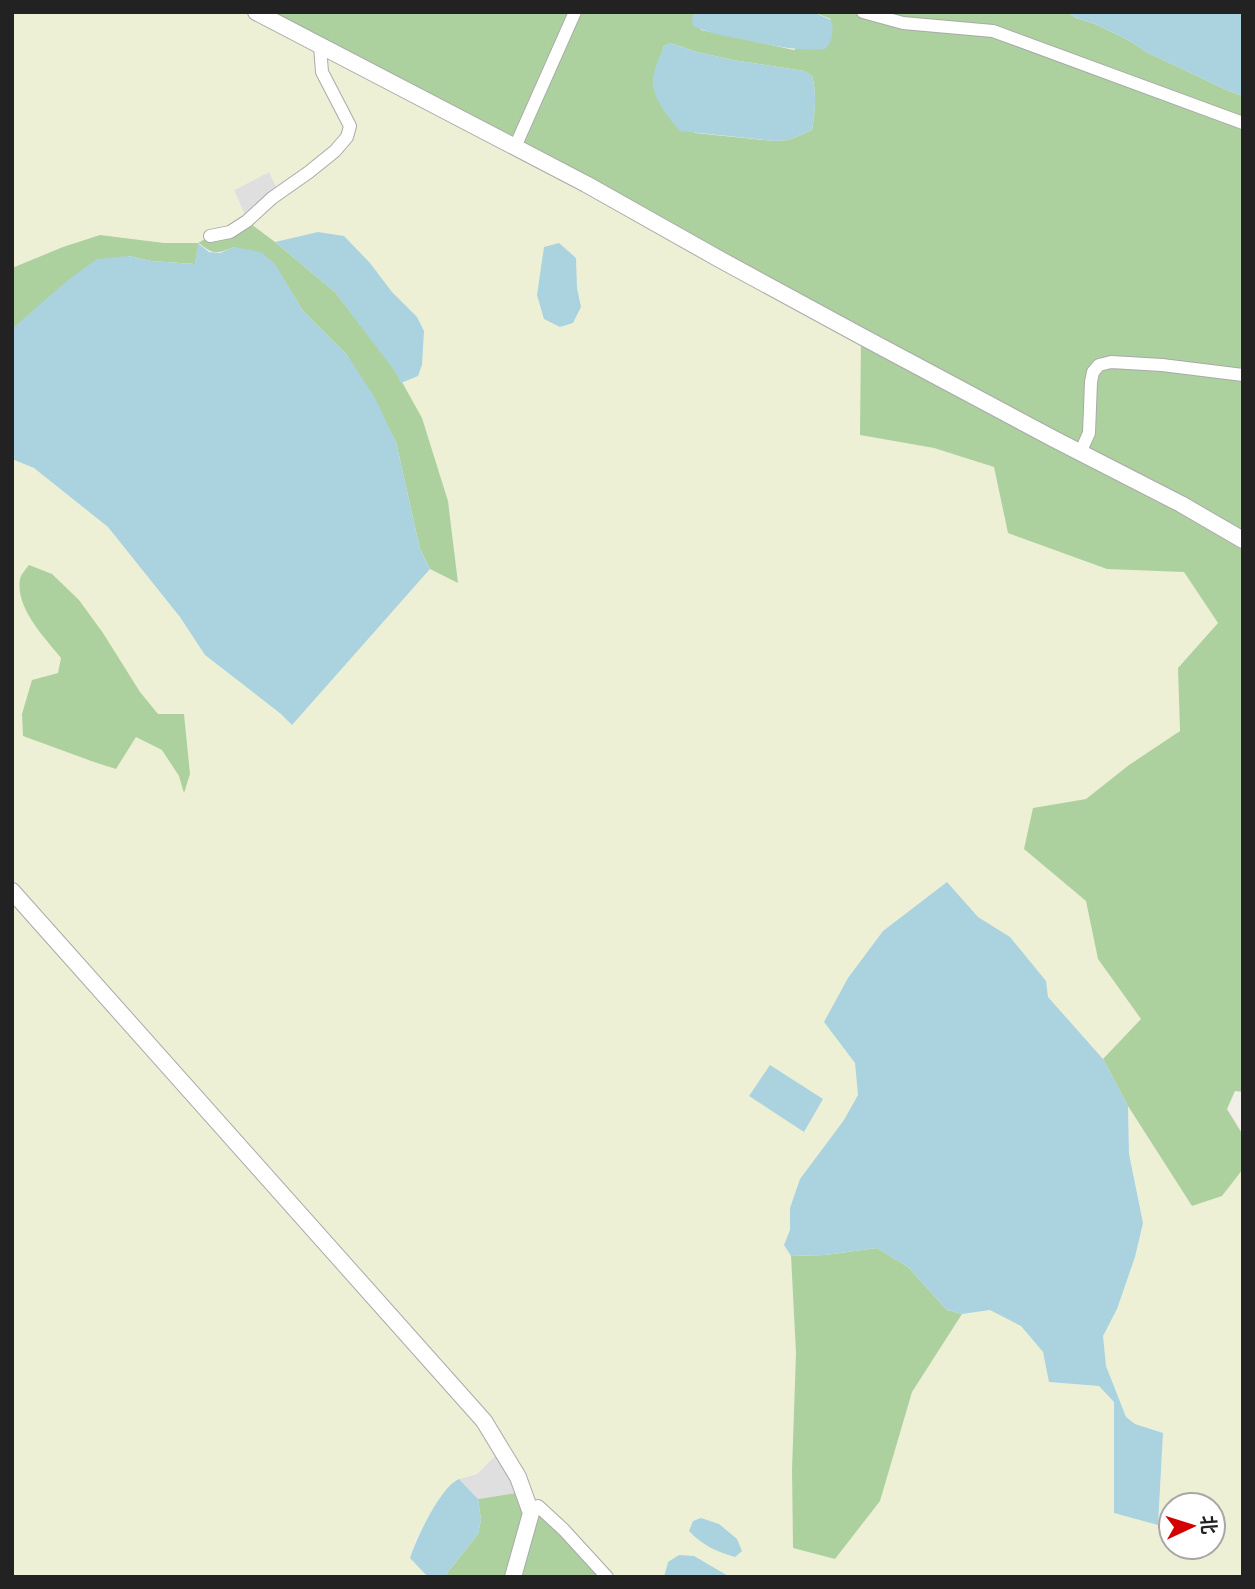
<svg xmlns="http://www.w3.org/2000/svg" width="1255" height="1589" viewBox="0 0 1255 1589" font-family="'DM Sans','Noto Sans SC',sans-serif">
  <style>
    .residential { fill: #e0dfdf }
    .farmland { fill: #eef0d5; fill-rule: evenodd }
    .forest { fill: #add19e; fill-rule: evenodd }
    .water { fill: #aad3df }
    .lines { fill: none; stroke-linecap: round; stroke-linejoin: round }
    .minor-casing { stroke: #a9a9a9; stroke-width: 14 }
    .tertiary-casing { stroke: #a9a9a9; stroke-width: 18 }
    .minor { stroke: #fff; stroke-width: 12 }
    .tertiary { stroke: #fff; stroke-width: 16 }
  </style>
  <rect width="100%" height="100%" fill="#f2efe9"/>
  <!-- residential -->
  <g class="residential">
    <polygon points="269,172 280,193 247,221 234,190"/>
    <polygon points="501,1450 523,1492 478,1499 459,1479 477,1474"/>
  </g>
  <!-- farmland -->
  <path class="farmland" d="M 12,12 L 256,12 L 861,336 L 861,435 L 934,448 L 994,467 L 1107,568 L 1184,571 L 1218,623 L 1178,668 L 1180,731 L 1129,765 L 1086,799 L 1033,808 L 1086,901 L 1098,959 L 1141,1019 L 1103,1059 L 1048,997 L 1046,981 L 1010,937 L 978,917 L 947,882 L 835,1036 L 855,1063 L 858,1095 L 844,1120 L 800,1179 L 790,1208 L 790,1230 L 784,1245 L 791,1256 L 796,1353 L 792,1469 L 793,1548 L 835,1559 L 880,1501 L 912,1392 L 962,1314 L 990,1310 L 1021,1326 L 1043,1352 L 1049,1382 L 1099,1386 L 1114,1402 L 1114,1512 L 1158,1524 L 1163,1433 L 1135,1424 L 1126,1417 L 1106,1366 L 1103,1336 L 1117,1309 L 1135,1257 L 1143,1223 L 1129,1154 L 1128,1106 L 1192,1206 L 1222,1196 L 1243,1169 L 1243,1577 L 730,1577 L 720,1571 L 668,1562 L 664,1577 L 607,1577 L 538,1507 L 501,1450 L 477,1474 L 455,1480 L 438,1501 L 416,1539 L 410,1558 L 428,1577 L 12,1577 L 12,459 L 34,468 L 108,527 L 180,617 L 205,655 L 281,714 L 292,725 L 430,569 L 458,582 L 448,501 L 422,418 L 401,383 L 418,376 L 392,292 L 370,263 L 318,232 L 275,242 L 247,221 L 210,236 L 198,243 L 164,243 L 29,261 L 12,268 ZM 269,172 L 279,193 L 247,220 L 234,190 ZM 1171,1505 L 1213,1505 L 1213,1547 L 1171,1547 Z"/>
  <!-- forest -->
  <g class="forest">
    <path d="M 256,12 L 696,12 L 693,17 L 701,30 L 794,50 L 831,19 L 813,12 L 1067,12 L 1076,18 L 1095,24 L 1128,40 L 1148,53 L 1229,91 L 1243,96 L 1243,1092 L 1235,1091 L 1227,1109 L 1243,1135 L 1243,1169 L 1222,1196 L 1192,1206 L 1128,1106 L 1103,1059 L 1141,1019 L 1098,959 L 1086,901 L 1024,849 L 1033,808 L 1086,799 L 1129,765 L 1180,731 L 1178,668 L 1218,623 L 1184,572 L 1107,569 L 1008,533 L 994,467 L 934,448 L 860,435 L 861,336 ZM 670,43 L 697,52 L 733,60 L 804,71 L 812,76 C 817,93 815,112 812,130 L 789,140 L 775,141 L 695,133 L 653,79 L 664,46 Z"/>
    <path d="M 247,221 L 275,242 L 335,292 L 397,373 L 422,418 L 448,501 L 458,583 L 430,569 L 420,549 L 396,442 L 347,355 L 303,311 L 275,265 L 234,247 C 217,254 213,255 199,243 L 195,264 L 151,261 L 129,256 L 12,329 L 12,268 L 63,247 L 100,235 L 164,243 L 198,243 L 210,236 Z"/>
    <path d="M 29,565 L 52,574 L 79,600 L 103,633 L 140,692 L 158,714 L 184,714 L 190,774 L 184,793 L 179,776 L 162,750 L 136,737 L 116,769 L 94,762 L 23,736 L 22,714 L 32,680 L 58,673 L 61,658 C 45,638 15,608 20,579 C 21,574 26,569 29,565 Z"/>
    <polygon points="877,1248 908,1267 947,1310 962,1314 912,1392 880,1501 835,1559 793,1548 792,1469 796,1353 791,1256 825,1255"/>
    <polygon points="523,1492 607,1577 444,1577 478,1534 481,1520 478,1499"/>
  </g>
  <!-- water -->
  <g class="water">
    <path d="M 696,12 L 813,12 L 831,20 C 834,30 833,41 825,49 C 797,52 770,45 742,39 C 725,36 708,33 693,26 L 692,17 Z"/>
    <polygon points="1067,12 1243,12 1243,96 1229,91 1148,53 1128,40 1095,24 1076,18"/>
    <path d="M 670,43 L 697,52 L 733,60 L 804,71 L 812,76 C 817,94 815,112 812,130 L 789,140 L 775,141 L 680,131 C 668,117 651,97 653,78 C 655,67 660,56 664,46 Z"/>
    <polygon points="318,232 344,236 370,263 392,292 417,317 424,331 422,365 418,376 401,383 396,373 335,292 275,242"/>
    <polygon points="198,243 209,252 220,253 234,247 261,252 275,264 303,311 347,355 375,398 396,442 420,549 430,569 292,725 281,714 205,655 180,617 108,527 34,468 12,459 12,329 68,280 97,259 129,256 151,261 195,264"/>
    <polygon points="559,243 576,258 577,288 581,307 573,323 560,327 544,319 537,295 544,247"/>
    <polygon points="947,882 978,917 1010,937 1046,981 1048,997 1103,1059 1128,1106 1129,1154 1143,1223 1135,1257 1117,1309 1103,1336 1106,1366 1126,1417 1135,1424 1163,1433 1158,1525 1114,1513 1114,1402 1099,1386 1049,1382 1043,1352 1021,1326 990,1310 962,1314 947,1310 908,1267 877,1248 825,1255 791,1256 784,1245 790,1230 790,1208 800,1179 844,1120 858,1095 855,1063 824,1022 848,978 883,931"/>
    <polygon points="770,1065 823,1099 804,1132 749,1096"/>
    <path d="M 459,1479 L 478,1499 L 481,1520 L 478,1534 L 444,1577 L 428,1577 L 410,1558 C 416,1539 441,1486 459,1479 Z"/>
    <path d="M 701,1518 L 719,1524 L 737,1539 L 742,1551 L 735,1557 C 717,1552 702,1545 689,1531 L 693,1521 Z"/>
    <polygon points="679,1555 694,1556 730,1577 664,1577 668,1562"/>
  </g>
  <g class="lines">
    <!-- minor casing -->
    <g class="minor-casing">
      <g id="minor">
        <polyline points="863,12 903,23 993,31 1243,123"/>
        <polyline points="515,147 575,12"/>
        <polyline points="210,236 230,232 247,221 272,198 309,172 335,151 347,137 350,126 322,72 320,46"/>
        <polyline points="1080,453 1089,433 1091,382 1093,372 1099,365 1111,362 1162,365 1243,375"/>
        <polyline points="538,1506 564,1530 607,1577"/>
      </g>
    </g>
    <!-- tertiary casing -->
    <g class="tertiary-casing">
      <g id="tertiary">
        <polyline points="256,12 586,184 721,260 861,336 1054,439 1181,504 1243,540"/>
        <polyline points="12,891 484,1421 518,1477 531,1513 513,1577"/>
      </g>
    </g>
    <!-- minor -->
    <use href="#minor" class="minor"/>
    <!-- tertiary -->
    <use href="#tertiary" class="tertiary"/>
  </g>
  <!-- border -->
  <rect width="1255" height="1589" fill="none" stroke="#222222" stroke-width="28"/>
  <!-- north arrow -->
  <g transform="translate(1192 1526) rotate(86)"><circle r="33" fill="#ffffff" stroke="#a7a7a7" stroke-width="2"/>
  <path d="M0-5L12 26L0 18L-12 26Z" fill="#d40000"/>
  <text y="-10" font-size="19" font-weight="bold" text-anchor="middle" fill="#222222">北</text>
  </g>
</svg>
